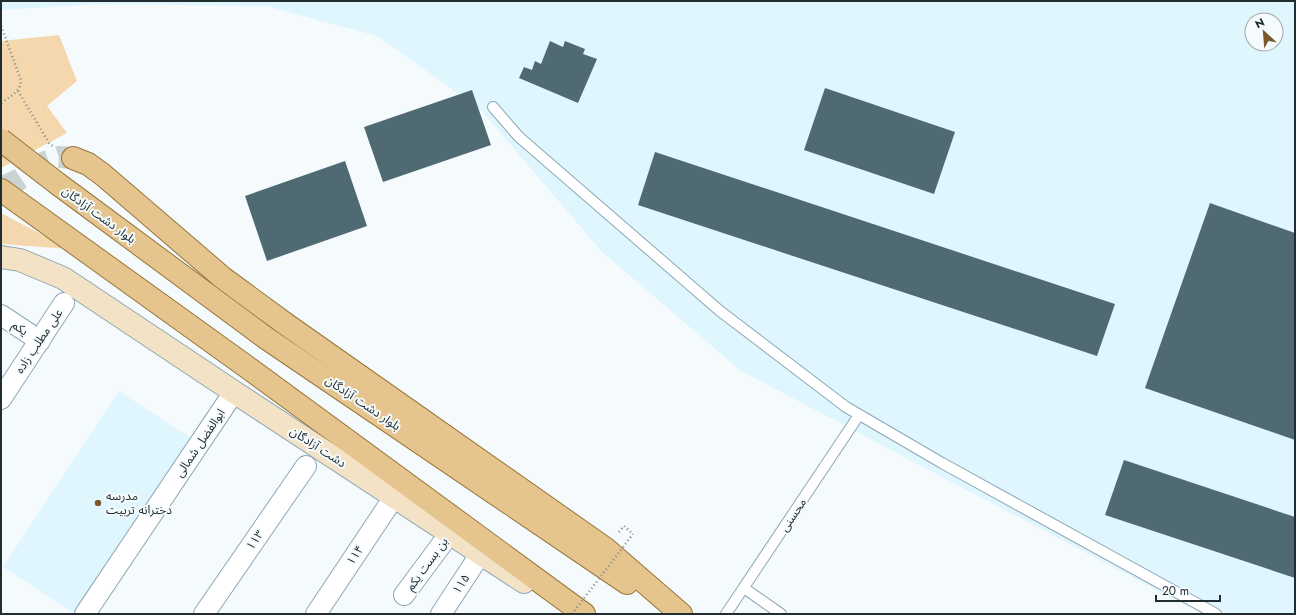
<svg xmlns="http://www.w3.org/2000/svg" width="1296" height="615" viewBox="0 0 1296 615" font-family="Jost,'Noto Sans Arabic',sans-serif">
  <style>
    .built { fill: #dff6ff; fill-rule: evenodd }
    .green { fill: #f5d7ad }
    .building { fill: #506a74 }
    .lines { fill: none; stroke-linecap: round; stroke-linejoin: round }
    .primary-tunnel { stroke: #cbd2d4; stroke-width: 22; stroke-dasharray: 22 11; stroke-linecap: butt }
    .service-casing { stroke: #8da8b3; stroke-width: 12 }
    .minor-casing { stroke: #8da8b3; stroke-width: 22 }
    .secondary-casing { stroke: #8da8b3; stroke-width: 24 }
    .primary-casing { stroke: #97763b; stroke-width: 24 }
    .path { stroke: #828a8d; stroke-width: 2.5; stroke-dasharray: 1 3; stroke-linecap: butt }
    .service { stroke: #fff; stroke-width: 10 }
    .minor { stroke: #fff; stroke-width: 20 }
    .secondary { stroke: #f3e2c6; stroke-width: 22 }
    .primary { stroke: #e6c48d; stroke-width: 22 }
    .primary-bridge-casing { stroke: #97763b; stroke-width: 24; stroke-linecap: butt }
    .path-bridge { stroke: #828a8d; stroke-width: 2.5; stroke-dasharray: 1 3; stroke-linecap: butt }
    .primary-bridge { stroke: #e6c48d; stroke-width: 22 }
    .poi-dot { fill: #785a2e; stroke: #f5fbfd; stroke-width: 1.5 }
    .labels { text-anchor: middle; stroke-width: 4; stroke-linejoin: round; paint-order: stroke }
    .street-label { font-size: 12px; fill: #222d31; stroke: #f5fbfd }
    .poi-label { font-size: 12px; fill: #222d31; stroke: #f5fbfd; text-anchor: start }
  </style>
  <rect width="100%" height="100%" fill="#f5fbfd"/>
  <!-- built -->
  <g class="built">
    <path d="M 1,1 L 1295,1 L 1295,614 L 1202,614 L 741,371 L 601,251 L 480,109 L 377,36 L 266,6 L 100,4 L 1,10 ZM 1252,20 L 1276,20 L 1276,44 L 1252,44 Z"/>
    <polygon points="119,391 192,439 76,614 75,614 3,567"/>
  </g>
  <!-- green -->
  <g class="green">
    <polygon points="59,35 77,81 47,106 67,133 1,168 1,41"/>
    <polygon points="1,213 69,249 1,244"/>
  </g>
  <!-- building -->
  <g class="building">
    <polygon points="550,41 563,47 565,41 585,49 583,54 597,59 578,103 519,78 524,67 532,70 535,61 541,64"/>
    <polygon points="825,88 955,132 934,194 804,150"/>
    <polygon points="472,90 491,145 383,182 364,127"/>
    <polygon points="655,152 1115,304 1097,356 638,205"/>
    <polygon points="345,161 367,226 267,261 245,196"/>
    <polygon points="1210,203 1295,233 1295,440 1145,388"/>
    <polygon points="1124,460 1295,517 1295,578 1105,515"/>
  </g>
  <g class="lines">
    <!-- primary-tunnel -->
    <polyline class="primary-tunnel" points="1,188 18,180 45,162 59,157 73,158"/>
    <!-- service casing -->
    <g class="service-casing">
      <g id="service">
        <polyline points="493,107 519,137 720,311 846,407 942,463 1216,614"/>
        <polyline points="744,588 781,614"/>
        <polyline points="726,614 859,415"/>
      </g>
    </g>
    <!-- minor casing -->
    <g class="minor-casing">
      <g id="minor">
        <polyline points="1,315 40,341"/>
        <polyline points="1,399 64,303"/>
        <polyline points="404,595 450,533"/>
        <polyline points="85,614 234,392"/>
        <polyline points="204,614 306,466"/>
        <polyline points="316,614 394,497"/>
        <polyline points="441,614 481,553"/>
      </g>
    </g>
    <!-- secondary casing -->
    <g class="secondary-casing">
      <polyline id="secondary" points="1,257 20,260 63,278 234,392 524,582"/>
    </g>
    <!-- primary casing -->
    <g class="primary-casing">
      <g id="primary">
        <polyline points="73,158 88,164 102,174 223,278 287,325 606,549 681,614"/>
        <polyline points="58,184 266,338 627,583"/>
        <polyline points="1,190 247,367 584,614"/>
      </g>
    </g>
    <!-- path -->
    <g class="path">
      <path d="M 1,26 L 21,80 C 21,92 9,97 1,103"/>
      <polyline points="18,91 49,143 54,147"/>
      <polyline points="619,532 624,526 633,534"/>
    </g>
    <!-- service -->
    <use href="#service" class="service"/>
    <!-- minor -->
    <use href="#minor" class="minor"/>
    <!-- secondary -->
    <use href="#secondary" class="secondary"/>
    <!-- primary -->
    <use href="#primary" class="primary"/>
    <!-- primary-bridge casing -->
    <g class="primary-bridge-casing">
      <polyline id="primary-bridge" points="1,140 58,184"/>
    </g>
    <!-- path-bridge -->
    <polyline class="path-bridge" points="572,614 633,534"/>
    <!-- primary-bridge -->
    <use href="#primary-bridge" class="primary-bridge"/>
  </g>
  <!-- markers -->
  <circle class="poi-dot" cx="98" cy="503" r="4"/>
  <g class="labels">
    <!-- street labels -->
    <g class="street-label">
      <text transform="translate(99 215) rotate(36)" y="4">بلوار دشت آزادگان</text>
      <text transform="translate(20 328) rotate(34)" y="4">یکم</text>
      <text transform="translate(39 341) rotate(-56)" y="4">علی مطلب زاده</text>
      <text transform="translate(363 403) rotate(34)" y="4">بلوار دشت آزادگان</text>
      <text transform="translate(200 443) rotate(-56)" y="4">ابوالفضل شمالی</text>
      <text transform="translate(318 447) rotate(33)" y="4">دشت آزادگان</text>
      <text transform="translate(793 515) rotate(-56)" y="4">محسنی</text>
      <text transform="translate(255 540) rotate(-55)" y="4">۱۱۳</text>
      <text transform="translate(355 555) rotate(-56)" y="4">۱۱۴</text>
      <text transform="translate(427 564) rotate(-54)" y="4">بن بست یکم</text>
      <text transform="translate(461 584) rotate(-57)" y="4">۱۱۵</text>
    </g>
    <!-- poi labels -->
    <g class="poi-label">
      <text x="106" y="500">مدرسه<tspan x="106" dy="14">دخترانه تربیت</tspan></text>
    </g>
  </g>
  <!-- border -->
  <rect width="1296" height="615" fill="none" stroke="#222d31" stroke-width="4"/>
  <!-- north arrow -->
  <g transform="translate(1264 32) rotate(334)"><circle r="19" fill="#f5fbfd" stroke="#a1a9ab"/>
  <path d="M0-3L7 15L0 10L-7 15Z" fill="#785a2e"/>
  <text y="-6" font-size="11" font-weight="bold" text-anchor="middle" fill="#222d31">N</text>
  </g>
  <!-- scale -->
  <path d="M1156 595v6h64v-6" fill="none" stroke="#222d31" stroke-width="2"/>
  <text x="1162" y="595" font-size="12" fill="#222d31" stroke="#f5fbfd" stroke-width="3" paint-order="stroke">20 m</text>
</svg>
